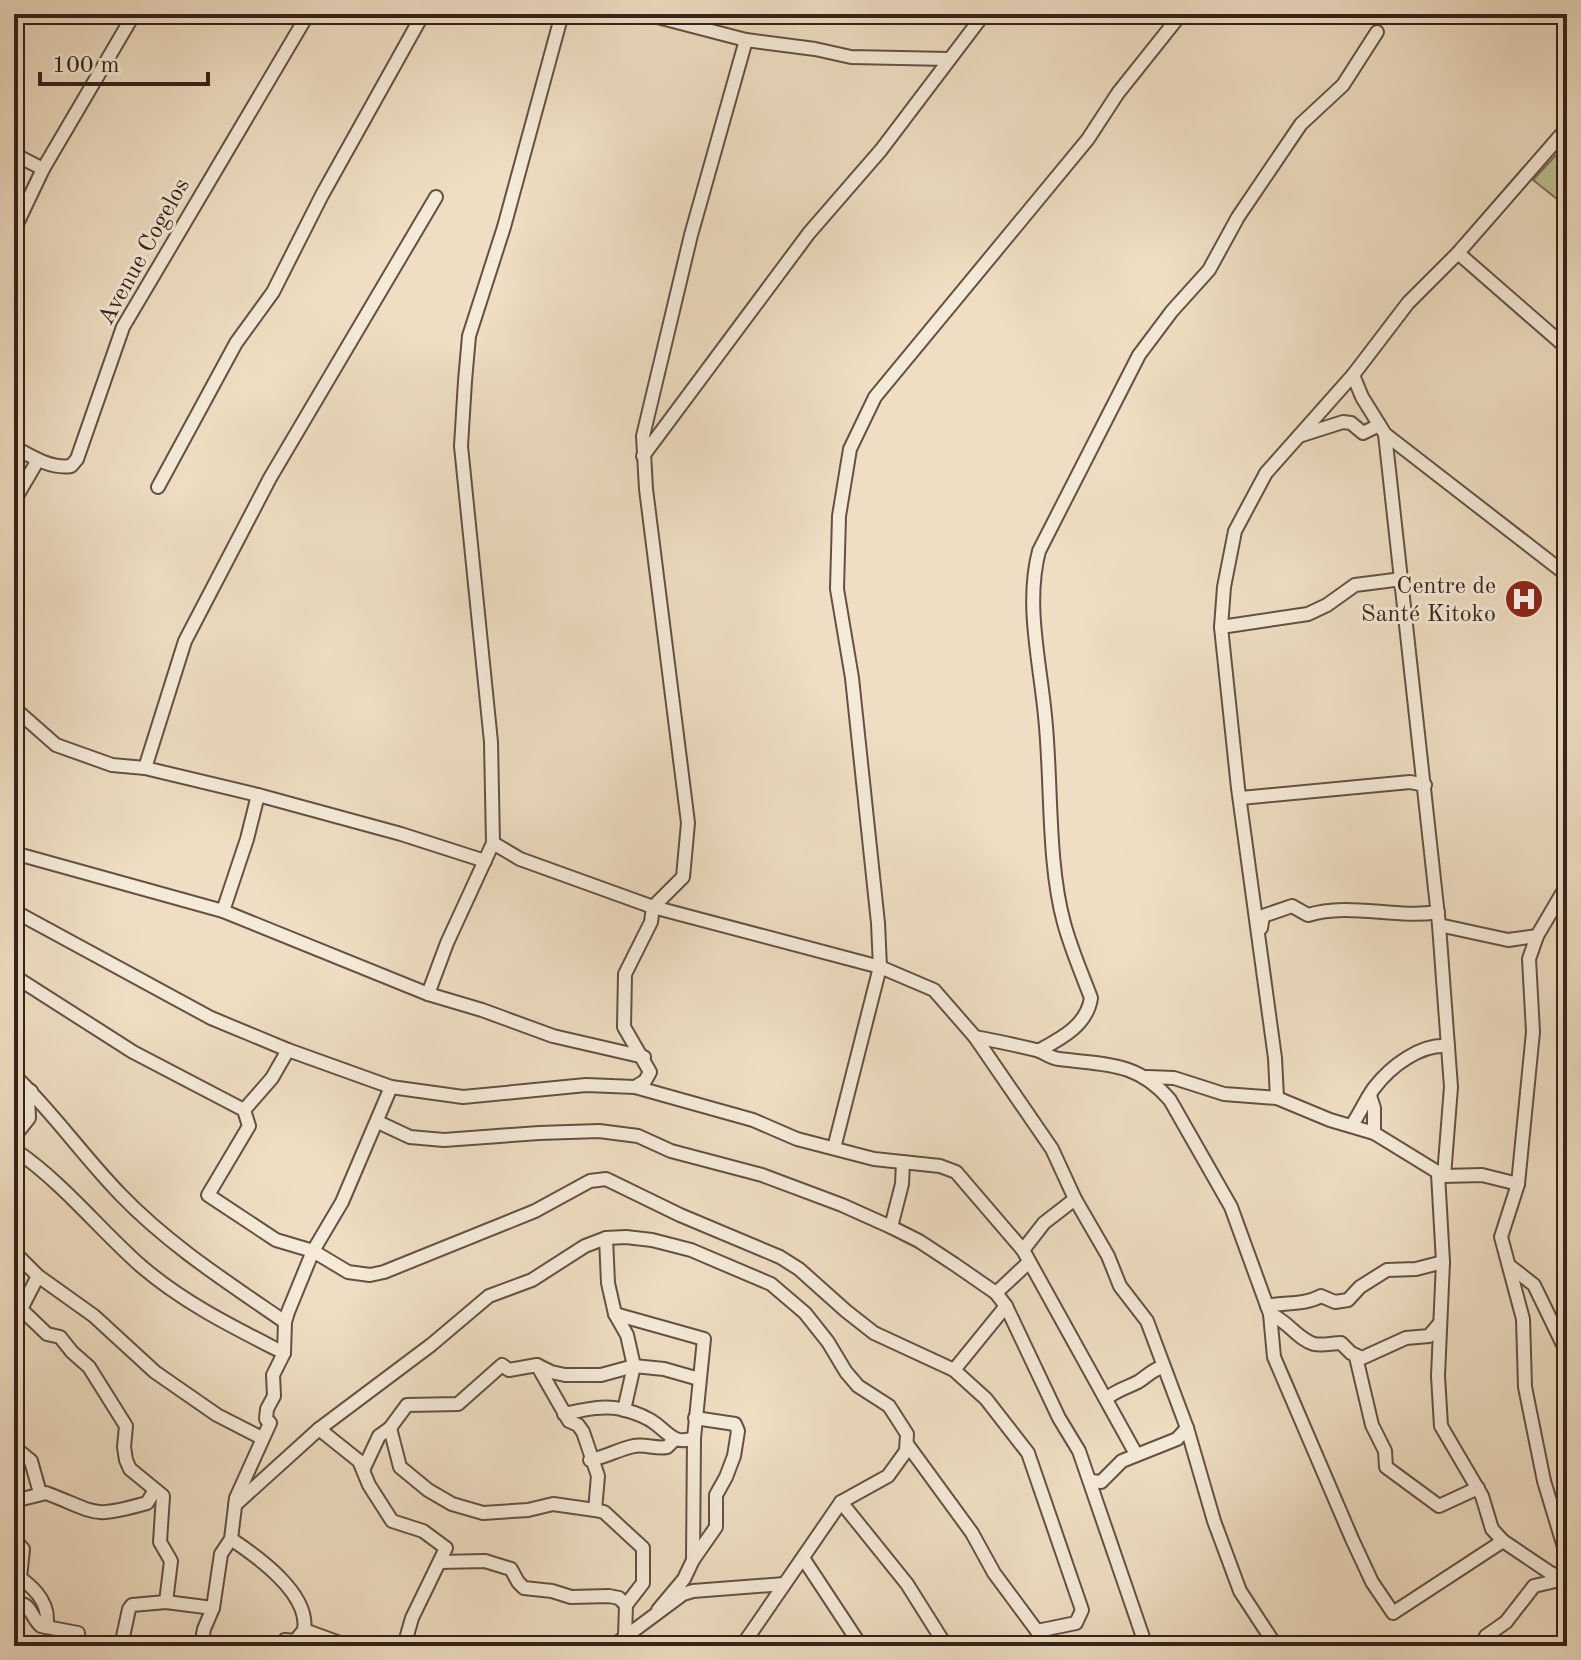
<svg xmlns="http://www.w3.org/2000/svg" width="1581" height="1660" viewBox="0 0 1581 1660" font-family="'Old Standard TT',serif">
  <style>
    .green { fill: #bec090; stroke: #7a7155; stroke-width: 2 }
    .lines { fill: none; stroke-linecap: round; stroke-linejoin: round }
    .minor-casing { stroke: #645144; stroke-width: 16 }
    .minor { stroke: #f5ead8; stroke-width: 12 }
    .labels { text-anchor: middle; stroke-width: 6; stroke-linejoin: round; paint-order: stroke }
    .street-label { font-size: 24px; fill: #35221a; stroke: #f5ead8 }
    .poi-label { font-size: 24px; fill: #35221a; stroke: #f5ead8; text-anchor: end }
  </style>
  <rect width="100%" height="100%" fill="#efdec3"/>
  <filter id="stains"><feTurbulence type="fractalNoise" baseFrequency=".0025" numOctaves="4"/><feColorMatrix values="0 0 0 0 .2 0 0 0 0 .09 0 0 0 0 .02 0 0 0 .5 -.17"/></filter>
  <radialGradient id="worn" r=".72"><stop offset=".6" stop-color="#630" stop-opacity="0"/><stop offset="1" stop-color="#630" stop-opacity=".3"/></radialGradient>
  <!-- green -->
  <polygon class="green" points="1567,143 1567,207 1533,180"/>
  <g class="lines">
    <!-- minor casing -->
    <g class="minor-casing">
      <g id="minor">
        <polyline points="646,14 746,40 815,49 851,57 949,59"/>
        <polyline points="14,154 43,169"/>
        <polyline points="14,230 43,169 134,14"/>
        <polyline points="1458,253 1567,348"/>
        <polyline points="1353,375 1362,397 1385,434 1567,575"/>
        <polyline points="1385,434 1439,925 1451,1087 1444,1176"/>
        <polyline points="1299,436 1343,422 1351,423 1363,433 1379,425"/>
        <path d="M 14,447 C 32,457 51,469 71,466 L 77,459 L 123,327 L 308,14"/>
        <polyline points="643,456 809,233 881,150 984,14"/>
        <polyline points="158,487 236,343 273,292 322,195 423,14"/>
        <polyline points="14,501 38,460"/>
        <polyline points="1221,627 1308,614 1327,605 1355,585 1402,579"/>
        <polyline points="14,708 56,745 112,765 145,768 258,795 401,834 485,861"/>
        <polyline points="145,768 185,641 270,478 436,197"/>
        <polyline points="1241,798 1410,782 1425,785"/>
        <polyline points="493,843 520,859 653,907 880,967 934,990 975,1037 1052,1149 1075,1199 1108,1256 1120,1286 1147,1321 1187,1428 1214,1521 1240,1591 1276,1646"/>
        <polyline points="14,853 223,911 428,994 482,1010 553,1036 644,1057"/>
        <polyline points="1567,885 1537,936 1529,959 1533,1032 1518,1184 1501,1237 1523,1319 1525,1387 1544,1481 1567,1557"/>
        <polyline points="14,911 211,1018 288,1050 391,1087 463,1097 586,1085 635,1087 753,1120 797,1139 874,1159 940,1166 956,1172 1023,1250 1136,1454"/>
        <polyline points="223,911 247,839 258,795"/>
        <polyline points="1439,925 1508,940 1537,936"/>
        <path d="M 1261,928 L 1263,916 L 1292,906 L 1308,915 C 1350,902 1394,919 1438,912"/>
        <polyline points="14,976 133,1052 244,1110 249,1126 208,1195 276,1240 313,1251 348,1272 370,1275 384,1272 535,1211 590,1181 606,1179 680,1215 780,1257 799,1269 846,1311 874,1333 954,1370 986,1399 1028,1453 1082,1610 1076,1623 1037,1631"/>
        <polyline points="428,994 447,943 493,843 491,742 461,446 465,381 469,336 504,227 562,14"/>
        <path d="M 975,1037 C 996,1041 1016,1045 1036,1050 C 1044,1052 1050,1058 1059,1059 C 1104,1065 1137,1061 1170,1100 L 1231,1207 L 1270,1314 L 1274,1357 L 1352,1539 L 1372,1582 L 1393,1613 L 1503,1541 L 1549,1572 L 1567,1581"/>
        <path d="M 1040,1050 C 1062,1038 1087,1025 1091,998 C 1082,974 1071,949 1064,923 C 1047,861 1052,781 1045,716 C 1040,662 1025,604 1039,551 L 1139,355 L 1172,311 L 1209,270 L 1238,217 L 1301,124 L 1343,85 L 1377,32"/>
        <path d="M 14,1075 C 52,1111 83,1156 120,1194 C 169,1245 227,1282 285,1322"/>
        <polyline points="1147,1077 1174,1078 1224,1094 1277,1098 1330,1120 1374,1133 1444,1176 1482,1175 1518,1184"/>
        <polyline points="635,1087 645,1081 650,1072 624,1027 625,974 651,922 653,907 683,877 688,823 646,489 643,436 691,235 746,40"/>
        <polyline points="1370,1096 1374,1108 1374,1133"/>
        <polyline points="1277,1098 1275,1058 1238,788 1221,627 1224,587 1235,531 1266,473 1353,375 1408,303 1458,253 1567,128"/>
        <polyline points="244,1110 272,1078 288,1050"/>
        <polyline points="378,1122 410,1137 444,1140 539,1133 599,1131 638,1136 671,1151 762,1175 842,1205 891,1227 919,1241 954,1264 996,1293 1006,1306 1059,1418 1079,1451 1146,1646"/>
        <path d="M 1352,1125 C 1360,1113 1366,1099 1374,1088 C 1391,1066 1420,1044 1448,1046"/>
        <polyline points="14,1137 29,1118 28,1097 31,1091"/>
        <path d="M 14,1145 L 18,1152 C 65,1185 99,1229 141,1266 C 184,1303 233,1327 284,1353"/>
        <polyline points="834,1148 880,967 878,923 852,678 837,589 839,516 850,449 875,397 1088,139 1118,93 1181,14"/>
        <polyline points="1438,1174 1443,1262 1438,1376 1441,1426 1482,1496 1492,1529 1503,1541"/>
        <polyline points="891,1227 902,1184 903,1162"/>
        <polyline points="606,1238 608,1283 615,1314 627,1335 634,1366 624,1410"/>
        <polyline points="1023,1250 1044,1223 1075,1199"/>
        <polyline points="14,1252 38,1276 94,1316 155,1372 217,1415 262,1438"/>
        <polyline points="1511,1267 1534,1285 1567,1353"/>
        <polyline points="996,1293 1029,1262"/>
        <path d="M 1267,1306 C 1286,1302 1305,1305 1321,1296 L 1335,1302 L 1348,1300 L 1360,1287 L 1387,1270 L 1416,1269 L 1443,1262"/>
        <polyline points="14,1309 21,1309 38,1276"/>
        <polyline points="21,1309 47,1334 60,1337 72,1352 89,1367 126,1426 124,1447 126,1460 130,1469 163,1496 160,1542 171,1561 166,1602"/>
        <polyline points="615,1314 704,1339 694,1438 693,1560 684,1579 658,1610"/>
        <path d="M 1270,1314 C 1287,1320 1297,1339 1314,1344 C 1323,1346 1332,1343 1341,1343 L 1351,1353 L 1362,1358 L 1406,1338 L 1429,1336 L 1440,1323"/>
        <polyline points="1356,1357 1372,1425 1385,1451 1386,1467 1439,1506 1478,1488"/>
        <polyline points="537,1365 569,1421 578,1425 583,1432 598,1476 595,1510"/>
        <polyline points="954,1370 1006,1306"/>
        <path d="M 1106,1399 C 1116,1390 1126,1388 1138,1382 C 1146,1377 1152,1370 1162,1367"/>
        <path d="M 564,1414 C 583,1410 602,1405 621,1409 C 633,1412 646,1416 656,1424 C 670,1435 675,1445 694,1438"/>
        <polyline points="390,1428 400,1467 428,1490 452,1504 483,1513 528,1510 553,1504 595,1510 604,1512 643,1548 643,1583 626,1605 625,1636"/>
        <polyline points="319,1429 359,1461 369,1485 392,1521 423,1531 446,1548 412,1618 404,1646"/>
        <polyline points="907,1444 972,1533 994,1573 1037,1631 1044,1646"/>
        <polyline points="14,1447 31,1461 40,1493"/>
        <path d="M 590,1460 C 606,1457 619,1449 634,1446 C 646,1444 655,1449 667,1447 L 674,1440"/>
        <polyline points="364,1468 379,1436 390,1428 407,1405 458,1404 502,1365 509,1370 537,1365 551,1372 565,1375 601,1375 634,1366 664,1369 699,1379"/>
        <polyline points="1091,1481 1101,1482 1122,1461 1177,1439 1187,1428"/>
        <path d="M 14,1501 L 46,1493 C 99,1513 90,1519 147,1503 L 155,1490"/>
        <polyline points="841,1502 907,1584 946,1646"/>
        <polyline points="235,1505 319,1429 431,1345 489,1296 532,1280 585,1246 606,1238 626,1237 652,1240 691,1250 771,1284 805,1313 828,1342 846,1372 858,1386 889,1406 907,1434 906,1451 888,1476 841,1502 742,1646"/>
        <path d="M 14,1539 L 23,1549 L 20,1578 C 36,1589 51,1606 46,1627"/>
        <path d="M 231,1539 C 258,1557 310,1594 304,1630 L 295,1641 L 285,1640 L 282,1646"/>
        <polyline points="803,1558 861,1646"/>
        <polyline points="693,1560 716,1527 716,1495 726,1477 734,1456 738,1431 735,1424 695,1418"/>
        <polyline points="440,1562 485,1561 511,1569 518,1582 524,1588 552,1591 571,1597 609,1596 619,1598 626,1605"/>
        <path d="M 14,1604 C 31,1600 30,1617 41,1626 L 78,1633 L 78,1646"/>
        <polyline points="304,1630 348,1646"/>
        <polyline points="121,1646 129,1609 132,1605 166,1602 213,1608"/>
        <polyline points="201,1646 204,1629 213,1608 221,1554 231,1539 236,1498 270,1423 266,1419 267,1409 274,1396 273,1375 284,1353 285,1322 288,1312 313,1251 342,1202 391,1087"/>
        <polyline points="613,1646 683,1594 693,1591 784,1584"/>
        <polyline points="1481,1646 1486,1636 1506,1622 1534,1586 1564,1579"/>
      </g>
    </g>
    <!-- minor -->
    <use href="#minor" class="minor"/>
  </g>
  <!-- icons -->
  <defs>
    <g id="hospital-disc" transform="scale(2)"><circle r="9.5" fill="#8f2418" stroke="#f5ead8"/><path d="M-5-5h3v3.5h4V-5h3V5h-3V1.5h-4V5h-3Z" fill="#fff"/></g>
  </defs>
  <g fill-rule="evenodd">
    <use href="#hospital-disc" x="1524" y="599"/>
  </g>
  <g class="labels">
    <!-- street labels -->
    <g class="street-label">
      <text transform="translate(143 251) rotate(-61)" y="8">Avenue Cogelos</text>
    </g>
    <!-- poi labels -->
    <g class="poi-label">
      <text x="1496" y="593">Centre de<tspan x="1496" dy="28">Santé Kitoko</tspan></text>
    </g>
  </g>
  <!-- margin -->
  <rect width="1581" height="1660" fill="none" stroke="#efdec3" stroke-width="48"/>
  <rect x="16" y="16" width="1549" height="1628" fill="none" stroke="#35221a" stroke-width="4"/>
  <rect x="24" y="24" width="1533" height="1612" fill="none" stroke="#35221a" stroke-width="2"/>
  <!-- scale -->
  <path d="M40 72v12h168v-12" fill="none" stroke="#35221a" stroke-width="4"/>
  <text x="52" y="72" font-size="24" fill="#35221a" stroke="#f5ead8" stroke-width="6" paint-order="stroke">100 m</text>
  <rect width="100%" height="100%" filter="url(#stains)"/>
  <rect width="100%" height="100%" fill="url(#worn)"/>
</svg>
